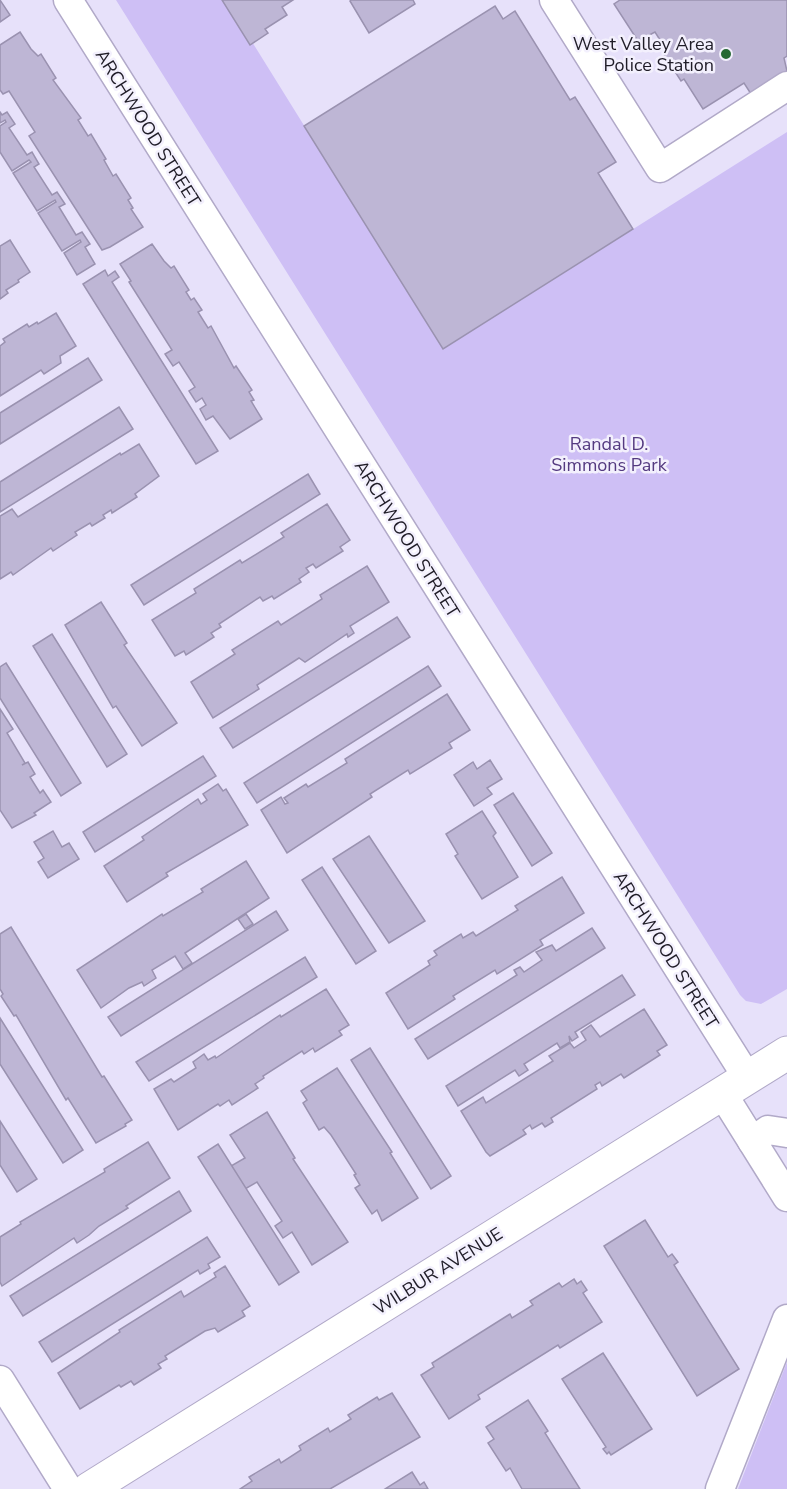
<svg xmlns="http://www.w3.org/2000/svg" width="787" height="1489" viewBox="0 0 787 1489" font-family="'Nunito Sans',sans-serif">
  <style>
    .green { fill: #cebff5 }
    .building { fill: #beb6d5; stroke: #9a92b0; stroke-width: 1.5 }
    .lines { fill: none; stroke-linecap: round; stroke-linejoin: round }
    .minor-casing { stroke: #b1a9c8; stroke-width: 31 }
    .major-casing { stroke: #b1a9c8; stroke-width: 35 }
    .minor { stroke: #fff; stroke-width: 28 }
    .major { stroke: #fff; stroke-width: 33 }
    .poi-dot { fill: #266934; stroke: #f3f0fd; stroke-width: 2 }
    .labels { text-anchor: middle; stroke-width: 5; stroke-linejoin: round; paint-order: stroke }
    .poi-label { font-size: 18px; fill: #1f1c27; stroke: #f3f0fd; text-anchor: end }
    .street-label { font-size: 18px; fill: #1f1c27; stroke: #f3f0fd }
    .park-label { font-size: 18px; fill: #543a81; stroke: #f3f0fd }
  </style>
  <rect width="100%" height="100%" fill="#e7e1fa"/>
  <!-- green -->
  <g class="green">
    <polygon points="116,0 226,0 443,349 787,132 787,989 761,1004 746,1001 740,995"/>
    <polygon points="787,1362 787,1489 738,1489"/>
  </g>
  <!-- building -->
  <g class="building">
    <polygon points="0,0 10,15 0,22"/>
    <polygon points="222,0 293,0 282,7 287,15 265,29 268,33 250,45"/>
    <polygon points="351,0 413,0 415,4 369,33 350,1"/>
    <polygon points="620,0 787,0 787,56 784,58 787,71 751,94 744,83 703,109 684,79 681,81 663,53 667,51 655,32 638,41 614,4"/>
    <polygon points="495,6 503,19 515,11 570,100 575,97 616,162 598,173 633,229 443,349 304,126"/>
    <polygon points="20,32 31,49 38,56 41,54 56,78 53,80 81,118 78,120 88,136 91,134 106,159 104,160 113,176 116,174 131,198 128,200 133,208 131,209 143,227 110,247 102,250 29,136 35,132 9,91 3,94 0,90 0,45"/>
    <polygon points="0,112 2,115 7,112 15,124 9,128 27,155 32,152 39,164 34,167 52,195 57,192 65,204 59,207 76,235 82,232 90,244 85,247 95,264 77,275 64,253 81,242 80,240 62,251 38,213 56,202 55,200 37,211 13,173 31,162 29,160 12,171 0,152 0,126 6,122 5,120 0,123"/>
    <polygon points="10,240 30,272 18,280 19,282 6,290 8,293 0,299 0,246"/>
    <polygon points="152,244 164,261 171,268 174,266 189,290 186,292 191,300 194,298 202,310 198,312 208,328 211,326 234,368 236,366 252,390 249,392 254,400 251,401 262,419 230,439 213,416 206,420 200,409 206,405 202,398 196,402 189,391 195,387 179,362 173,366 165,354 172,350 129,282 131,281 120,264"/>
    <polygon points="105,270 108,276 115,271 119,277 112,282 218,451 196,464 83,284"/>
    <polygon points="56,313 76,346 60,356 61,363 44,374 41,370 0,396 0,346 5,342 3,339 27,324 29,327 37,322 38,324"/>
    <polygon points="88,358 102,380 0,444 0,413"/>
    <polygon points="119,407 133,429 0,512 0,482"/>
    <polygon points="139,444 159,476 135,494 137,497 112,513 111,510 103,515 105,518 92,526 90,523 75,532 77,535 53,551 51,548 13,575 11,572 0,579 0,516 12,509 18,517 120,453 121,455"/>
    <polygon points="308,474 320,494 144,605 131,585"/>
    <polygon points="327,504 350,540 340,547 343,551 316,568 313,564 306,568 309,572 299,579 301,582 274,599 272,596 263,601 260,597 219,624 221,627 211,633 214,637 186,655 184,651 175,656 152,620 196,593 194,589 240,560 242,563 284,537 281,533"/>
    <polygon points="367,566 389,602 350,626 354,633 348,637 347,634 305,662 299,658 257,685 259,689 213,718 191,682 235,654 232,650 278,621 281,625 322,599 320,595"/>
    <polygon points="101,602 127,643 124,645 177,723 142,746 116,706 113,708 65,625"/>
    <polygon points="397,617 410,637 233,748 220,728"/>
    <polygon points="52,634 127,754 107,767 33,646"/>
    <polygon points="6,663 81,783 61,796 0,698 0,667"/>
    <polygon points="428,666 441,686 257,803 244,783"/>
    <polygon points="447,694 470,730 449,743 452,748 410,774 408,770 370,794 372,797 287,853 261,810 281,797 285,804 288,803 284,798 306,784 308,787 347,763 345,759"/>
    <polygon points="0,709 13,729 7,733 25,763 22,765 28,762 35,774 30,777 40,793 43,790 51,802 34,813 36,815 12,828 0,810"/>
    <polygon points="203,756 216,776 95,852 83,832"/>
    <polygon points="490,760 502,779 487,788 492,794 474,806 454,775 473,762 477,769"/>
    <polygon points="218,784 223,791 226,789 248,825 166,873 168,876 127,902 104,866 144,840 142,837 198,799 201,804 207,800 203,794"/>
    <polygon points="513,793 552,853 532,866 494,805"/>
    <polygon points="482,811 496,833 493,836 518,877 482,899 455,856 458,854 446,834"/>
    <polygon points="53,831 62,847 69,843 79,859 48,878 38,862 44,858 34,842"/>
    <polygon points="369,836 425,921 389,943 333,859"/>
    <polygon points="246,861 269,898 185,953 192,963 183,969 175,956 152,970 156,978 144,986 142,982 129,988 101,1008 77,970 162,914 163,916 203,892 201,889"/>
    <polygon points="322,867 376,951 356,964 302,880"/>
    <polygon points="562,877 584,913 540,940 543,945 497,974 495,970 453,996 455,999 408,1029 386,993 430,965 428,961 437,955 434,951 461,934 463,938 473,932 476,936 518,910 515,906"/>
    <polygon points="276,911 288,930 121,1036 108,1017"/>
    <polygon points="246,914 253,924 245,929 238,919"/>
    <polygon points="11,927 102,1077 104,1076 132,1120 125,1124 126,1126 96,1143 68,1098 66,1100 16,1015 14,1016 1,996 3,994 0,989 0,934"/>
    <polygon points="592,928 605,948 428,1059 415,1039 517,975 514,970 520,967 524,972 542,960 536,952 552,945 556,951"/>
    <polygon points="305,957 317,977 149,1081 136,1062"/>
    <polygon points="622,975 635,995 575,1032 578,1037 572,1041 569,1036 570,1042 560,1048 557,1043 524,1064 528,1070 519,1076 515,1070 458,1106 446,1086"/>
    <polygon points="326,989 349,1025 339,1031 342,1035 315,1052 313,1048 304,1054 302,1051 263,1076 264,1078 255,1084 258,1088 232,1105 229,1100 220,1106 218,1104 178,1130 154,1089 171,1079 174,1082 196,1068 193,1062 204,1054 208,1060 215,1056 216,1058 280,1015 281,1017"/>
    <polygon points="644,1009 667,1045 657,1051 660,1055 624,1078 621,1074 602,1086 600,1082 595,1085 597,1089 551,1118 553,1122 545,1127 542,1123 532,1129 530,1125 523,1130 526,1134 490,1156 486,1152 461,1111 483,1097 486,1103 553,1061 549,1056 570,1043 574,1048 586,1040 581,1032 591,1025 600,1037"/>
    <polygon points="0,1018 83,1150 63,1163 0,1064"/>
    <polygon points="370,1048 451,1176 431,1189 351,1060"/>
    <polygon points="337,1068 392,1152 390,1153 418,1198 382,1221 377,1210 372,1214 355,1188 360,1185 354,1175 356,1174 331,1135 324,1127 319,1130 303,1103 307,1100 301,1091"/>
    <polygon points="267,1112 295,1158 293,1159 348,1242 312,1265 292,1232 283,1238 275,1226 282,1221 257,1182 245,1189 231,1166 245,1158 230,1135"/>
    <polygon points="0,1121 37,1179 17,1192 0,1165"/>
    <polygon points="148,1142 170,1178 126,1206 128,1208 99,1226 89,1235 77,1243 74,1238 2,1286 0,1282 0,1237 21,1224 20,1222 105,1172 104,1169"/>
    <polygon points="218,1144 299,1272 279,1285 198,1157"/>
    <polygon points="179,1191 191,1211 23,1316 10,1296"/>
    <polygon points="645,1220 668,1257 672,1254 678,1262 674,1265 739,1369 697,1396 604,1246"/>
    <polygon points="207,1237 220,1257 208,1264 210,1268 200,1274 198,1270 52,1362 39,1342"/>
    <polygon points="225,1266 250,1306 242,1311 245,1316 218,1332 215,1328 205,1331 165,1356 167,1359 158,1364 161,1368 134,1385 131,1381 121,1387 119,1385 80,1409 58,1373 120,1332 119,1330 181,1291 184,1297 216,1277 214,1273"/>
    <polygon points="574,1279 577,1284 581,1281 587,1290 583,1293 602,1322 560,1348 558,1345 478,1395 480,1399 449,1419 421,1375 434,1367 432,1363 510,1314 512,1318 533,1305 530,1301 559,1283 562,1287"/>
    <polygon points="603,1353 652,1429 611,1455 609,1452 607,1454 603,1449 606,1447 562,1379"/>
    <polygon points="392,1393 420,1437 330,1489 240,1489 252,1481 249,1477 279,1459 281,1463 301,1450 299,1446 328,1428 330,1432 351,1419 348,1415 377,1397 379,1400"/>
    <polygon points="528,1400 548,1431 545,1433 580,1489 522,1489 510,1468 506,1471 488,1443 494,1439 486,1427"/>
    <polygon points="412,1472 420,1485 424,1482 428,1489 385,1489"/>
  </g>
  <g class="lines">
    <!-- minor casing -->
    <g class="minor-casing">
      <g id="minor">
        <polyline points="68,0 747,1077"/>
        <polyline points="554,0 660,168 787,86"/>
        <polyline points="722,1093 787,1197"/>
        <polyline points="752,1141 768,1130 787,1133"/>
        <polyline points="0,1380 68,1489"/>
        <polyline points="720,1489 787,1319"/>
      </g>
    </g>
    <!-- major casing -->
    <g class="major-casing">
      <polyline id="major" points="89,1489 787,1053"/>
    </g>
    <!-- minor -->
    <use href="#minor" class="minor"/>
    <!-- major -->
    <use href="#major" class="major"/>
  </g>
  <!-- markers -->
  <circle class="poi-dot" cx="726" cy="54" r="6"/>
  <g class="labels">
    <!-- poi labels -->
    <g class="poi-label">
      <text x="714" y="50">West Valley Area<tspan x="714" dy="21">Police Station</tspan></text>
    </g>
    <!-- street labels -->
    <g class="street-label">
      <text transform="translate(148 128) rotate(58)" y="6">ARCHWOOD STREET</text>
      <text transform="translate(407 539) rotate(58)" y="6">ARCHWOOD STREET</text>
      <text transform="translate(666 950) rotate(58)" y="6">ARCHWOOD STREET</text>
      <text transform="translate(438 1271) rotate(-32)" y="6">WILBUR AVENUE</text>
    </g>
    <!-- park labels -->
    <g class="park-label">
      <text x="609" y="450">Randal D.<tspan x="609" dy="21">Simmons Park</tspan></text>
    </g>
  </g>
</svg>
